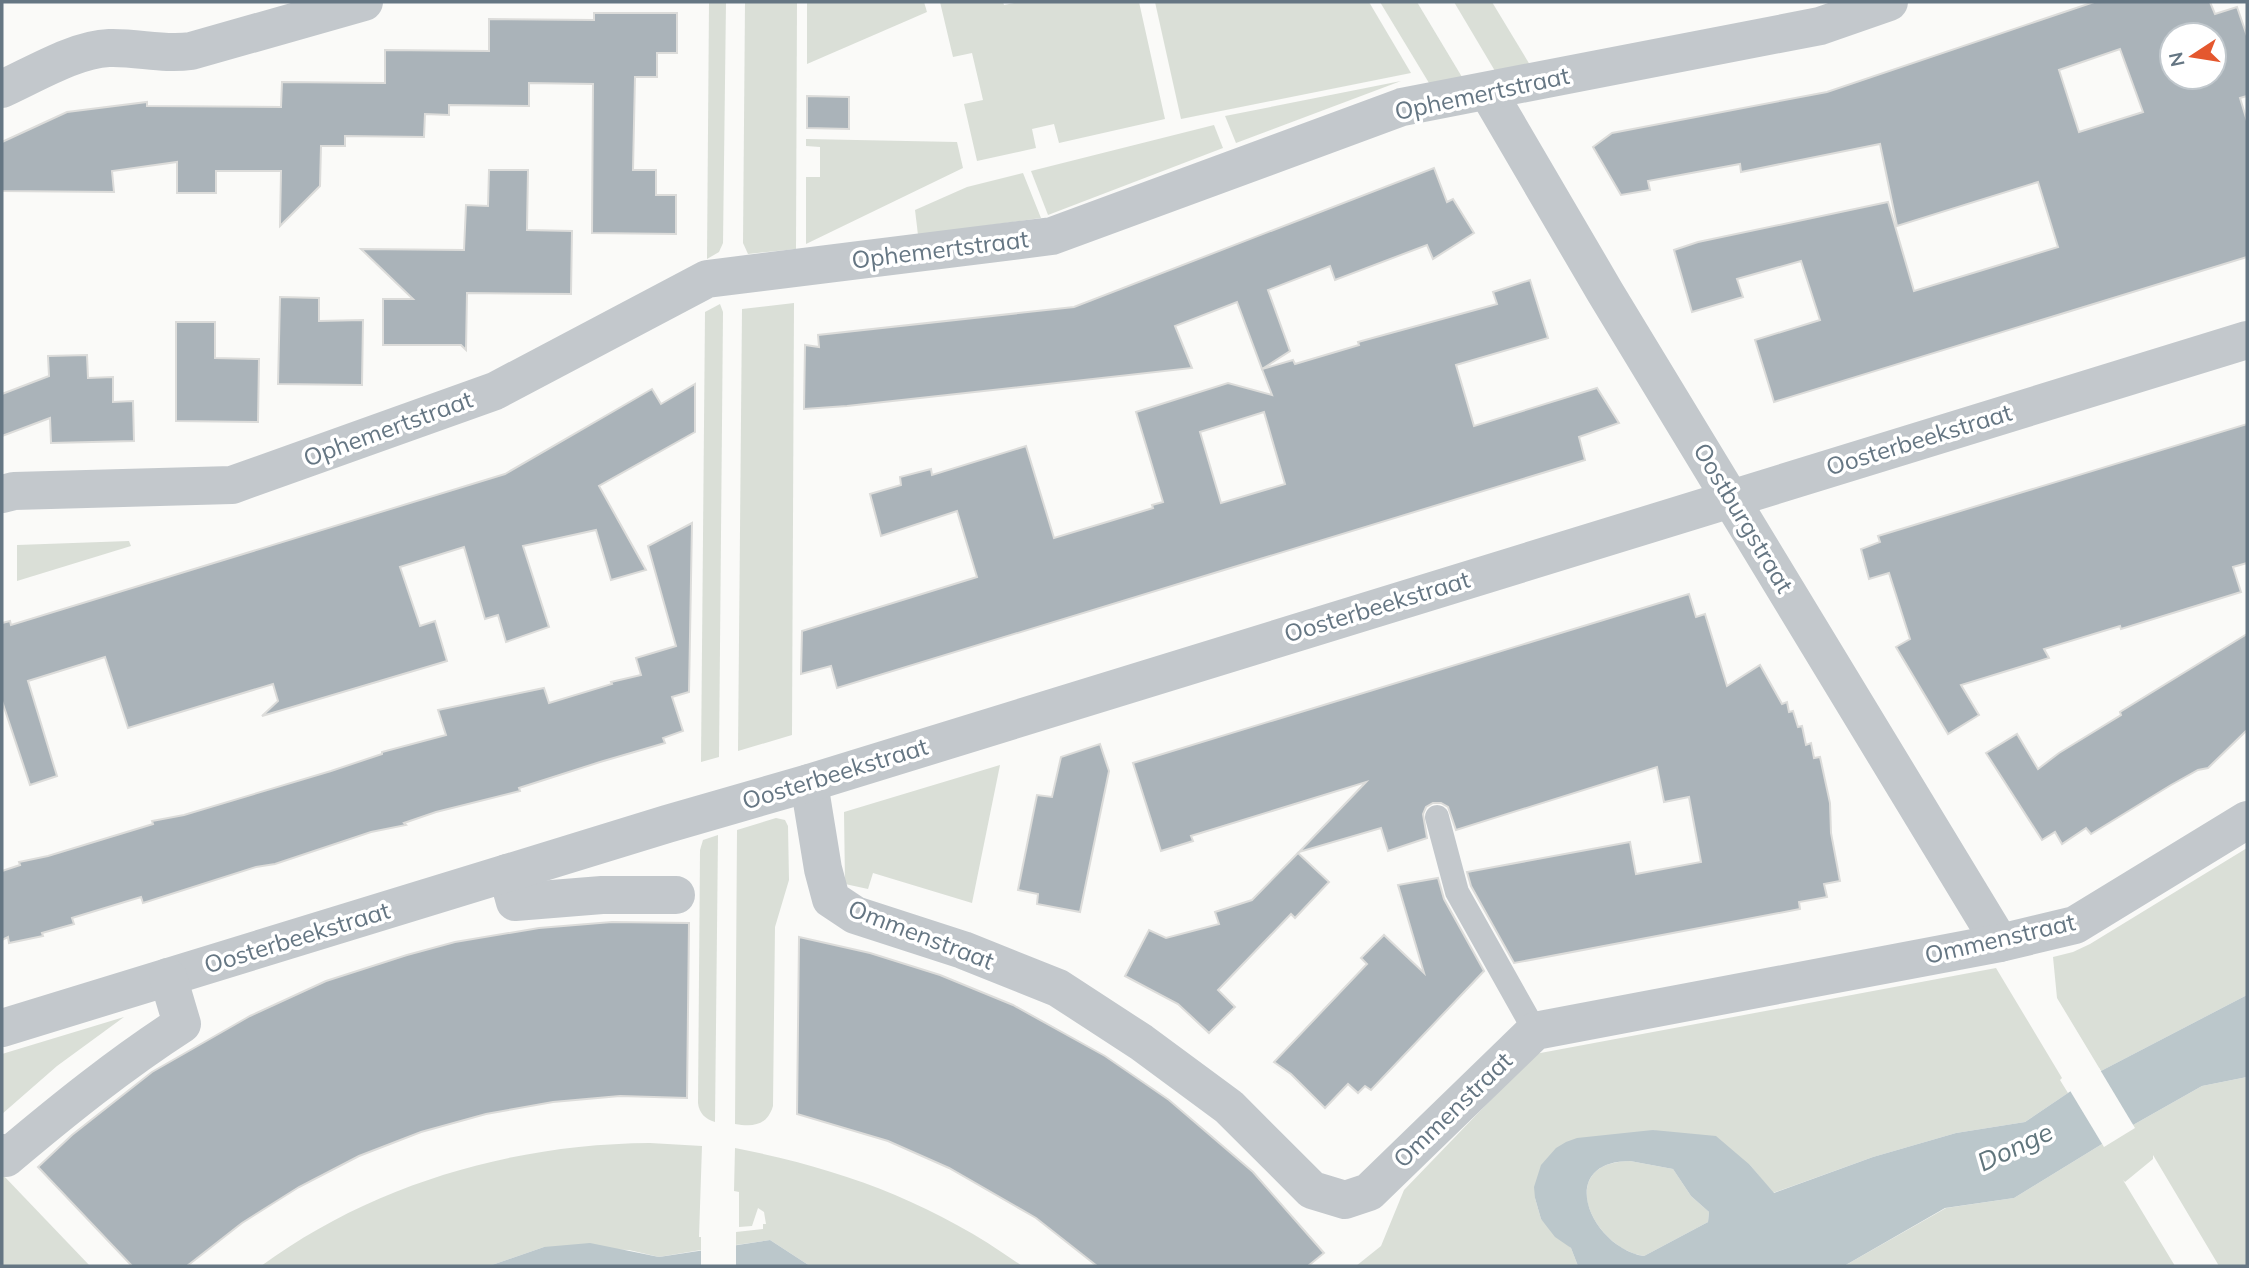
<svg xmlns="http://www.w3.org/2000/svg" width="2249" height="1268" viewBox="0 0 2249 1268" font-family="Mulish,sans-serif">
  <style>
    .green { fill: #dadfd7 }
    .water { fill: #bbc7cb; fill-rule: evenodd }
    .pier { fill: #fafaf8 }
    .building { fill: #aab3b9; stroke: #dcdcda; stroke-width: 2; fill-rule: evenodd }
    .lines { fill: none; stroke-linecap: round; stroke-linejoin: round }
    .service { stroke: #c3c8cc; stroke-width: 24 }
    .minor { stroke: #c3c8cc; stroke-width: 38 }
    .labels { text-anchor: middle; stroke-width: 7; stroke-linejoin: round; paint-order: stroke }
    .street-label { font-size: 24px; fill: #657683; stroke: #fff }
    .water-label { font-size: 26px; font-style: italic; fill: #60757c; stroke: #fff }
  </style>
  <rect width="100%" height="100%" fill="#fafaf8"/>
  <!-- green -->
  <g class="green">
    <polygon points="709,2 726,2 723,243 719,252 707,259"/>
    <polygon points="745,2 797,2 796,249 748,254 743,243"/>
    <polygon points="807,2 924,2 927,12 807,64"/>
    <polygon points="940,2 1003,2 1004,5 1019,2 1139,2 1165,119 1059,143 1054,124 1032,129 1036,148 977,161 964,104 983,100 972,53 953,57"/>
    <polygon points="1155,2 1369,2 1411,73 1181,119"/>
    <polygon points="1380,2 1417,2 1462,77 1429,83"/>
    <polygon points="1454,2 1492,2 1530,65 1495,71"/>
    <polygon points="1401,81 1236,143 1225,116"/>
    <polygon points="1214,125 1223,148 1048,215 1031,171"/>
    <polygon points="806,139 957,142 963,168 806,244 806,177 820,177 820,147 806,146"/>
    <polygon points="1023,173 1041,218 918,235 915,210 967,187"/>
    <polygon points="794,303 792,735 738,751 742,309"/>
    <polygon points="720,304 723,312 719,757 701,762 705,312"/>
    <polygon points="129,541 131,546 17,581 17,545"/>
    <polygon points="1000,765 972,903 873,873 868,889 845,884 844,812"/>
    <path d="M 776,818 L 785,820 L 788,826 L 789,880 L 775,927 L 773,1106 C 767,1126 753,1127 735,1124 L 737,830 Z"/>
    <path d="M 718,835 L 715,1122 C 705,1119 699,1113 698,1103 L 700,850 L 703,840 Z"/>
    <polygon points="2247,848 2247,995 2101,1071 2057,998 2053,957 2073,952 2090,944"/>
    <polygon points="1996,968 2062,1078 2060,1080 2068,1093 2025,1122 1956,1133 1873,1157 1773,1193 1750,1165 1653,1130 1535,1198 1541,1219 1571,1248 1578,1266 1356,1266 1381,1246 1404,1190 1535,1054"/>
    <polygon points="124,1017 57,1066 2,1114 2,1054"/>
    <polygon points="2247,1077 2247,1266 2219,1266 2153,1155 2153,1159 2125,1182 2123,1180 2175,1266 1844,1266 1946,1208 2014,1198 2133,1125 2202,1086"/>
    <path d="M 650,1143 L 702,1146 L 699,1237 L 701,1237 L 701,1250 L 659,1257 L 629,1250 L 544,1247 L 489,1266 L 261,1266 C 373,1184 512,1144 650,1143 Z"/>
    <path d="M 735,1148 C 842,1169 933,1202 1022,1266 L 810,1266 L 770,1240 L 736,1245 L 736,1232 L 763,1229 L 763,1224 L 766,1224 L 764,1212 L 758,1208 L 752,1226 L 739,1227 L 739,1192 L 734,1191 Z"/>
    <path d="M 1630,1161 L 1673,1169 L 1691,1196 L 1709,1212 L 1708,1222 L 1644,1256 C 1592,1248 1553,1162 1630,1161 Z"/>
    <polygon points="2,1174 90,1266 2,1266"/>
  </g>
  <!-- water -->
  <g class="water">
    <path d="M 2247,995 L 2247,1077 L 2202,1086 L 2133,1125 L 2014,1198 L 1945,1208 L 1844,1266 L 1578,1266 L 1571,1248 L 1555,1237 L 1541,1219 L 1535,1198 L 1534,1187 L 1541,1165 L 1556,1148 L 1566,1142 L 1577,1138 L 1653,1130 L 1716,1136 L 1750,1165 L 1774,1193 L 1873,1157 L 1956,1133 L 2025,1122 L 2099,1072 ZM 1630,1161 L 1673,1169 L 1691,1196 L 1709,1212 L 1708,1222 L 1644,1256 C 1592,1248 1553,1162 1630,1161 Z"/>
    <polygon points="770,1240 810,1266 489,1266 544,1247 590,1243 659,1257"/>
  </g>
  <!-- pier -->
  <g class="pier">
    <polygon points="2099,1068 2135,1128 2104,1147 2069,1089"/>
    <polygon points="736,1241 736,1266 701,1266 701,1246"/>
  </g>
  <!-- building -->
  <g class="building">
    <path d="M 2094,2 L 2210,2 L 2215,14 L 2237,7 L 2247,36 L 2247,96 L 2240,98 L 2247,121 L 2247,257 L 1774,402 L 1755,340 L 1820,320 L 1801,261 L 1737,279 L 1743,297 L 1692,312 L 1674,250 L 1698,242 L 1888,202 L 1914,291 L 2058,247 L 2038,182 L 1897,226 L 1880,144 L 1741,172 L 1740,164 L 1648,181 L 1650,190 L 1621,195 L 1593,147 L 1612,133 L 1827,92 ZM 2172,35 L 2214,35 L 2214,77 L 2172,77 ZM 2120,49 L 2143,112 L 2079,132 L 2059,70 Z"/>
    <polygon points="594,13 677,13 677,53 657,53 657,77 635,77 633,170 656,170 656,195 676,195 676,234 592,233 593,84 529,83 529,106 449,105 449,115 425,114 424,137 345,136 345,146 321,146 320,186 280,226 281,171 216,171 216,193 177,193 177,162 112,171 114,192 2,191 2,142 67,112 147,102 147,106 281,107 282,82 385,83 385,50 489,51 489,19 594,20"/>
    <polygon points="807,96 849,97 849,129 807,128"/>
    <polygon points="1434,168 1447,202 1453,199 1474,233 1433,259 1427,245 1335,280 1330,266 1268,290 1290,351 1262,369 1237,302 1175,326 1192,368 847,406 804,409 805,345 819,347 818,335 1074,307"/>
    <polygon points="489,170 528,170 527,230 572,231 571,294 467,293 466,350 461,345 383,345 383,299 413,299 361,249 464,250 466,205 488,206"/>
    <path d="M 1530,280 L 1548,338 L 1456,365 L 1474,426 L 1597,388 L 1619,423 L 1579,437 L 1585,460 L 837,688 L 831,666 L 801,674 L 802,631 L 977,577 L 957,511 L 881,536 L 870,494 L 901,485 L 900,477 L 931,469 L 932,475 L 1026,446 L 1054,538 L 1153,508 L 1152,505 L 1163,502 L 1136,412 L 1228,383 L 1272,395 L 1262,369 L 1293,360 L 1295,364 L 1359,345 L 1358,342 L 1497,304 L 1493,292 ZM 1264,412 L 1285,484 L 1221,503 L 1200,432 Z"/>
    <polygon points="280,297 319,298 319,321 363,320 362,385 278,384"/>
    <polygon points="176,322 215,322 215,358 259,359 258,422 176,421"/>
    <polygon points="87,355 88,378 113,377 113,402 133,401 134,441 51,443 50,418 2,436 2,394 49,376 48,356"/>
    <polygon points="695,384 695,432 599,486 646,570 611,580 596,530 523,546 549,627 506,642 498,615 485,619 464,547 400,567 420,626 435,621 447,661 262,716 278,701 273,684 128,728 105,657 28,681 57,776 30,785 2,701 2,623 10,621 11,625 505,474 652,389 661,404"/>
    <polygon points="2247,424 2247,563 2233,567 2241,592 2121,629 2120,626 2044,649 2049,658 1961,685 1979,715 1948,734 1896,647 1910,639 1889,573 1869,579 1861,549 1880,542 1878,536"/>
    <polygon points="692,523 689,692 672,697 683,731 663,738 665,743 600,762 519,788 520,791 436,812 404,823 406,825 371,832 275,864 256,867 143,903 141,897 72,918 74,924 42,933 43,936 9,943 8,937 2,940 2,871 20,865 19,862 48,856 153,824 152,821 184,815 331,771 382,754 382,752 446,735 438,710 544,688 549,703 612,684 611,682 641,675 636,658 676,646 648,546"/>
    <polygon points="1689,594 1696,617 1705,614 1727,686 1760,665 1782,704 1787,702 1789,712 1793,711 1798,727 1802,726 1806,745 1811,743 1814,758 1820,757 1830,803 1831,833 1840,881 1824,884 1827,897 1799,902 1800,909 1514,963 1471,886 1467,872 1630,842 1636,874 1701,862 1689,797 1664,802 1657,767 1456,830 1448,807 1441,803 1433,803 1426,807 1423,814 1427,838 1388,851 1381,828 1299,852 1366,782 1191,836 1193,841 1161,851 1133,763"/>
    <polygon points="2247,634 2247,730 2208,768 2198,770 2171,785 2091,834 2086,828 2062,844 2055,832 2042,840 1986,753 2017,734 2038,769 2059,753 2121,715 2120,712"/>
    <polygon points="1100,744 1109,771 1080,912 1037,904 1038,894 1018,890 1037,795 1052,797 1061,757"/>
    <polygon points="1298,853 1329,882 1295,918 1291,914 1218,990 1235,1007 1209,1033 1178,1004 1125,976 1149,930 1166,938 1219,924 1215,912 1252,900"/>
    <polygon points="1438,878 1444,899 1484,971 1371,1090 1365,1086 1358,1093 1348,1084 1325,1108 1291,1074 1274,1062 1367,964 1361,958 1384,935 1424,973 1398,885"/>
    <polygon points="612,922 689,923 687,1098 620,1096 553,1102 486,1114 421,1132 359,1156 299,1187 242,1223 187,1266 132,1266 38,1167 72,1135 152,1072 250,1016 326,981 407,955 455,942 539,928"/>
    <polygon points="799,937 870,953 940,975 1013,1005 1105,1056 1169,1100 1253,1172 1324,1253 1308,1266 1097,1266 1036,1218 949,1168 888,1141 797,1114"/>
  </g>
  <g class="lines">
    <!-- service -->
    <polyline class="service" points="1437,817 1457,892 1535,1031"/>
    <!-- minor -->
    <g class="minor">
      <path d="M 2,89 C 33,75 76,49 109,48 C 138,47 162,55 191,51 L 364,2"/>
      <polyline points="1488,92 1605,292 2000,943"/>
      <polyline points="2,494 14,491 232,485 495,391 707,279 1052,236 1402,107 1820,26 1889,2"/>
      <polyline points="809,783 823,869 831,899 855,915 963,950 1058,988 1141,1042 1229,1107 1312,1190 1345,1200 1369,1192 1535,1031 2000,943 2075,925 2247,820"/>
      <polyline points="507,873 515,902 602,895 676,895"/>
      <polyline points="2,1028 667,824 809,783 2247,340"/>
      <path d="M 2,1153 L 6,1158 C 63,1110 120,1064 182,1024 L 168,977"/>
    </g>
  </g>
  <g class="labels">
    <!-- street labels -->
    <g class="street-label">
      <text transform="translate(1482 94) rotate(-12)" y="8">Ophemertstraat</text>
      <text transform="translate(940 250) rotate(-7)" y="8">Ophemertstraat</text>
      <text transform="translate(388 429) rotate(-20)" y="8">Ophemertstraat</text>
      <text transform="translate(1919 440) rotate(-17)" y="8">Oosterbeekstraat</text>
      <text transform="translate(1743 518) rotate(59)" y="8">Oostburgstraat</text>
      <text transform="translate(1377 607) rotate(-17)" y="8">Oosterbeekstraat</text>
      <text transform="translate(835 774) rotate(-17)" y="8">Oosterbeekstraat</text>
      <text transform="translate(921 935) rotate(21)" y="8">Ommenstraat</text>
      <text transform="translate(297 938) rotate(-17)" y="8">Oosterbeekstraat</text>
      <text transform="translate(2000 939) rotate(-13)" y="8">Ommenstraat</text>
      <text transform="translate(1453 1110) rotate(-44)" y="8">Ommenstraat</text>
    </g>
    <!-- water labels -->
    <g class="water-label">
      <text transform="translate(2015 1147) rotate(-25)" y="9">Donge</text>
    </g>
  </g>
  <!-- border -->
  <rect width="2249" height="1268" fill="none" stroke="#657683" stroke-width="7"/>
  <!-- north arrow -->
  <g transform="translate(2193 56) rotate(258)"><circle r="33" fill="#ffffff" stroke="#c1c8cd" stroke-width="2"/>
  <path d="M0-5L12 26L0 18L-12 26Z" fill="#e4572e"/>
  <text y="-10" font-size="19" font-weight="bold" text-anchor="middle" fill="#657683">N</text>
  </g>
</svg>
